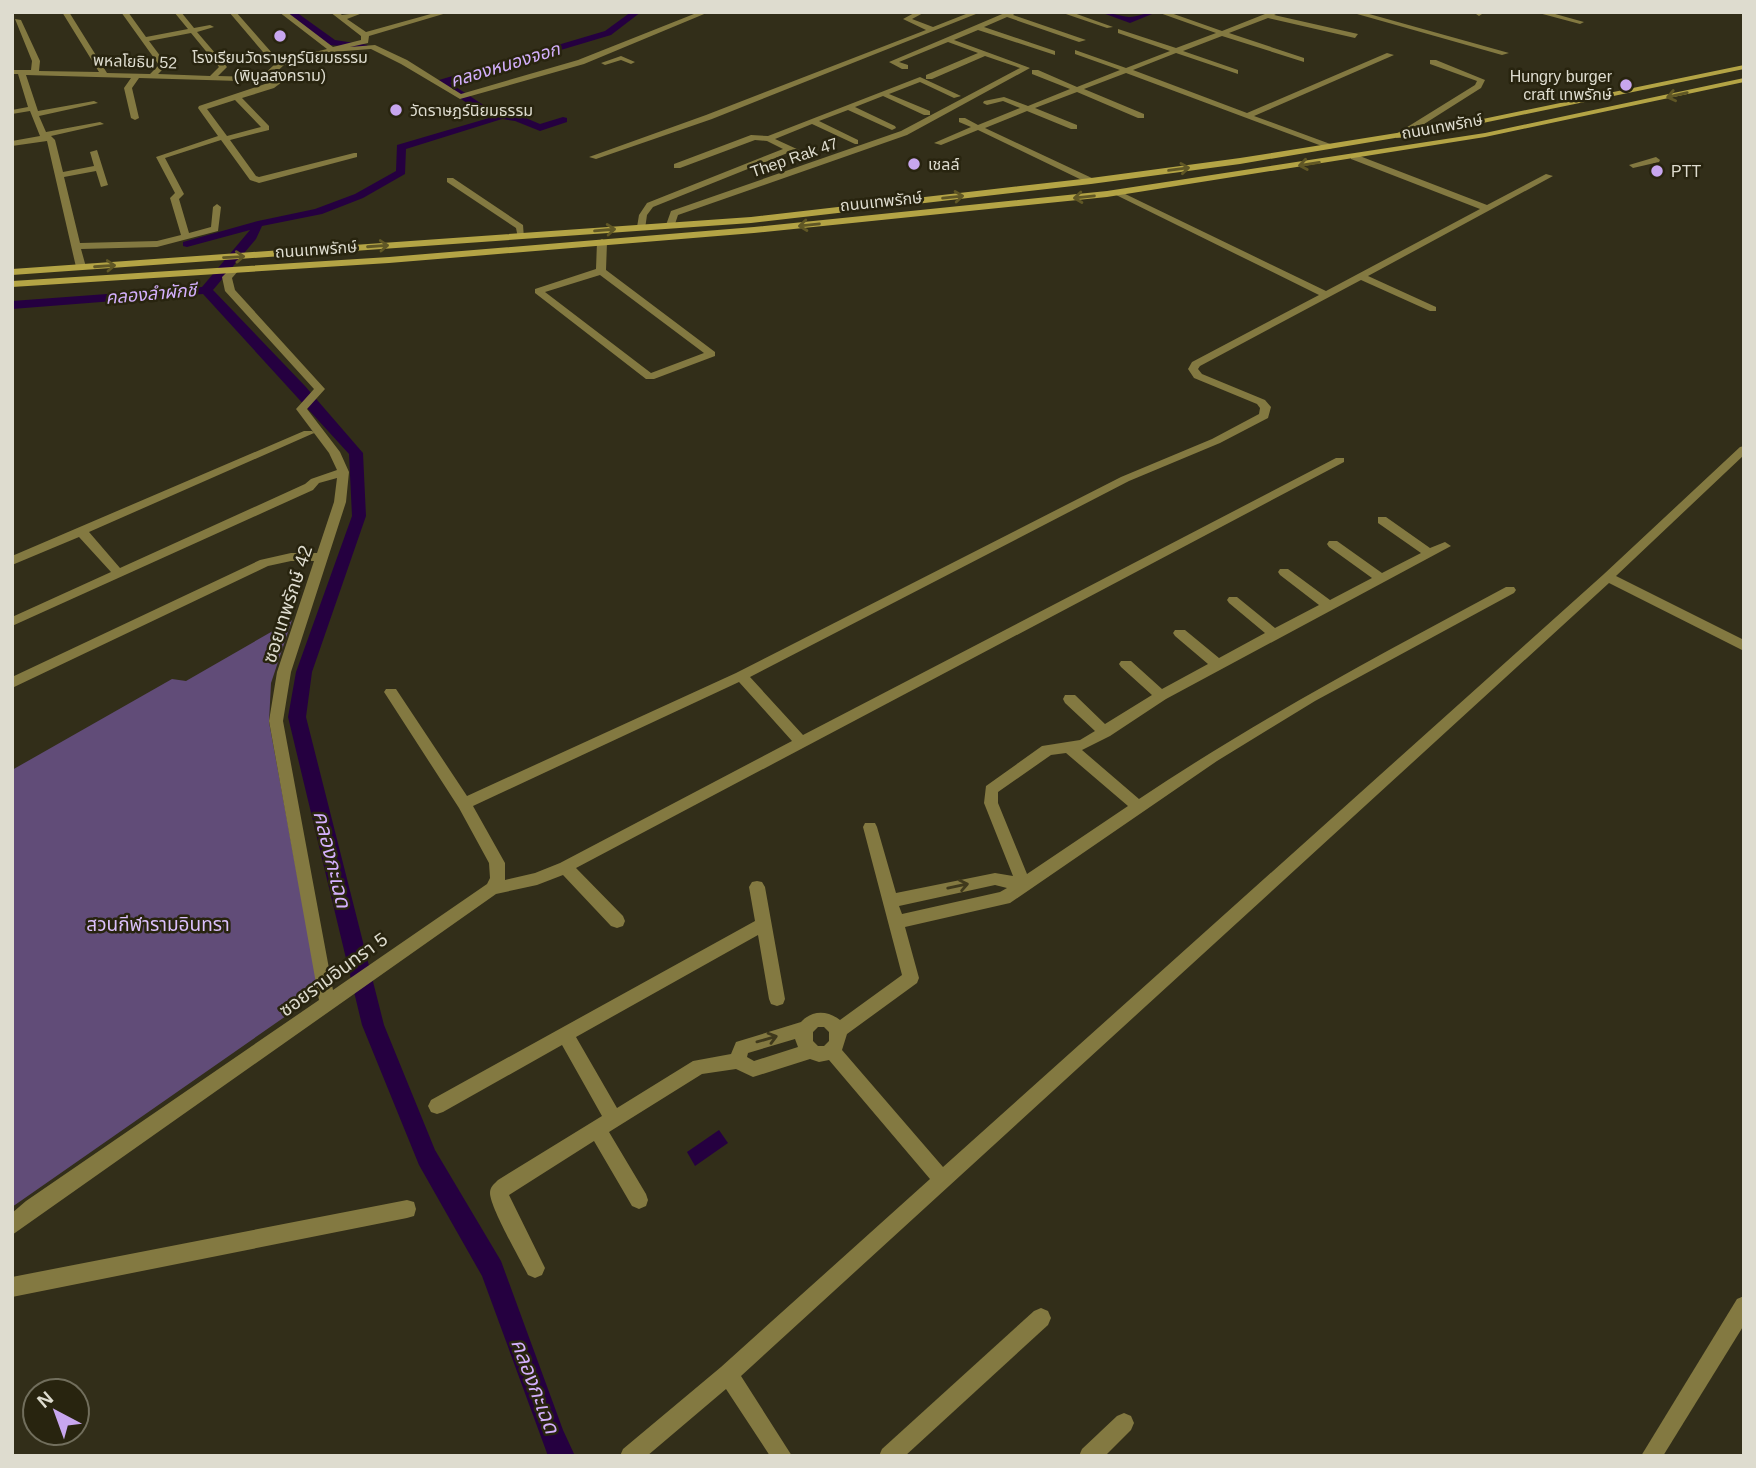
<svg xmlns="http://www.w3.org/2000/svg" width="1756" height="1468" viewBox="0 0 1756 1468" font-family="Helvetica,'Noto Sans Thai',sans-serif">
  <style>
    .green { fill: #614c78 }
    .water { fill: #250040 }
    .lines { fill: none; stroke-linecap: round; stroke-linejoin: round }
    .canal { fill: #250040; fill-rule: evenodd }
    .street { fill: #837941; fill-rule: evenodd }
    .secondary { fill: #b4a445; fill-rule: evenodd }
    .oneway { stroke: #605725 }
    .oneway2 { stroke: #3f391c }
    .poi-dot { fill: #c8a6ef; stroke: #28240f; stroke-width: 2.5 }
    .labels { text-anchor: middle; stroke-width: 5; stroke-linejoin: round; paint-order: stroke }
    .far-poi-label { font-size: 16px; fill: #dedccf; stroke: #28240f; text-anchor: start }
    .far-street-label { font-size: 16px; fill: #dedccf; stroke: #28240f }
    .far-water-label { font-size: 18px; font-style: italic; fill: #d4b0fd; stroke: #28240f }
    .street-label { font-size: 19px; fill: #dedccf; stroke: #28240f }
    .park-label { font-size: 19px; fill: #dbc0fb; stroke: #28240f }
    .water-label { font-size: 21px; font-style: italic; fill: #d4b0fd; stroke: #28240f }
  </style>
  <rect width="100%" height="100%" fill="#322e19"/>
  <!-- green -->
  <polygon class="green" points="292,620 271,683 269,722 319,993 12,1207 12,770 172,679 186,681"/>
  <!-- water -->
  <polygon class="water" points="719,1130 728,1143 695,1166 687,1152"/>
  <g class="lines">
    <!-- canal -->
    <g class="canal">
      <polygon points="286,12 296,12 335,40 368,45 363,48 330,45"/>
      <polygon points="631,12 641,12 611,35 450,83 494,112 521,116 540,124 563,117 567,118 567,122 540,131 515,121 502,119 406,149 405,174 363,198 322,214 262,226 256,239 213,290 305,386 363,453 366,516 312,672 306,717 384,1025 435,1150 501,1261 563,1430 575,1456 548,1456 482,1276 419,1165 362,1025 288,717 296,672 352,516 349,454 203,294 12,309 12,301 202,287 250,230 187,247 183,246 183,242 258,221 315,209 355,194 396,171 397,145 489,118 439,84 439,80 605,31"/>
      <path d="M 1100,12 C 1110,12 1119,16 1129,17 C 1137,17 1147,12 1157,12 L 1130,23 Z"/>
    </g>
    <!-- street -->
    <g class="street">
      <path d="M 62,12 L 69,12 L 107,73 L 150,74 L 159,65 L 121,12 L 128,12 L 146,37 L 188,29 L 174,12 L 181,12 L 194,28 L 210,25 L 214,27 L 197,32 L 227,67 L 218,76 L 261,77 L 274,65 L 229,12 L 236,12 L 279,61 L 327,49 L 279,12 L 287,12 L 333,47 L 361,40 L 361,36 L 330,12 L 338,12 L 342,15 L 365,12 L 347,19 L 366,32 L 438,12 L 450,12 L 369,36 L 368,43 L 350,47 L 375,45 L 407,60 L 461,94 L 578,60 L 699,12 L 709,12 L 584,64 L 460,99 L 401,64 L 371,49 L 331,52 L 284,65 L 270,78 L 282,78 L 282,82 L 274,88 L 242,98 L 269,126 L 269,130 L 230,140 L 256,176 L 259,177 L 354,153 L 357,153 L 357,157 L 259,183 L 250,180 L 221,140 L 165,158 L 184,194 L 179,199 L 189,233 L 211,227 L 213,207 L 217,204 L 221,207 L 218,231 L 157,247 L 81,249 L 86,267 L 81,270 L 76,267 L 47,141 L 12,146 L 12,141 L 40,136 L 30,111 L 12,114 L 12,110 L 28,107 L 18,74 L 12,74 L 12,70 L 31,70 L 32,61 L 15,19 L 21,20 L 40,61 L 39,71 L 99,72 ZM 191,33 L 219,67 L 210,76 L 158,74 L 167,65 L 149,41 ZM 26,75 L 131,78 L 124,88 L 131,118 L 135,120 L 139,118 L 132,88 L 139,78 L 271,82 L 199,106 L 198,108 L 218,136 L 156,157 L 175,193 L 170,198 L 181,235 L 157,241 L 80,243 L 64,177 L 96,171 L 101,187 L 108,185 L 97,150 L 90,152 L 94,166 L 63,172 L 55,140 L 51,136 L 104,124 L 100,122 L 46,132 L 39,116 L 98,103 L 94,101 L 38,111 ZM 235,100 L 261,127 L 227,136 L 207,109 Z"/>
      <polygon points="916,12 925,12 912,19 933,27 971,12 981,12 712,119 596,159 589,157 706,115 926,30 903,19"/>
      <polygon points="1007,12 1016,12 1013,15 1086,40 1079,42 1007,17 984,27 1055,51 1055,55 978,30 954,40 1030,68 907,135 678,215 674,227 666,225 671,211 901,131 1020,68 985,56 932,79 926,79 926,75 978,53 948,42 899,62 908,65 908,69 902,69 889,62"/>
      <polygon points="1060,12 1071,12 1113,27 1107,28"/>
      <polygon points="1157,12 1168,12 1222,31 1270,12 1280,12 1274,15 1358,34 1355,38 1268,18 1229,33 1304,58 1304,62 1222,36 1183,51 1238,70 1238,74 1176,53 1133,70 1247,113 1387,53 1394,55 1254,116 1333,145 1334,147 1330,149 1126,73 1084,89 1144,114 1144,118 1138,118 1077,92 1035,108 1077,125 1077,129 1071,129 1027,111 985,128 1094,179 1094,183 1088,183 978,130 941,145 934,143 971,127 959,122 959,118 965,118 978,125 1020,108 1003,101 987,105 983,103 984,101 1004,97 1028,106 1070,89 1032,74 1032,70 1038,70 1077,87 1120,70 1075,54 1075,50 1126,68 1170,51 1118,33 1118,29 1176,48 1216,33"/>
      <polygon points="1350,12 1362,12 1509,53 1502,55"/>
      <polygon points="1477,12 1485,12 1479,16 1476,14"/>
      <polygon points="1535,12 1548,12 1584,22 1580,24"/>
      <polygon points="621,56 635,62 631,64 621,60 605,65 601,63"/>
      <polygon points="1430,60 1436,60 1485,80 1481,88 1402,138 1396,138 1396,134 1475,85 1477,81 1430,64"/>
      <polygon points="920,77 961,96 954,98 920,82 889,94 930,111 930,115 924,115 883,96 855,107 895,126 896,128 892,130 848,110 819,121 858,140 858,144 855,144 812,124 775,139 812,156 812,160 806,160 790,152 653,207 647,215 645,229 637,227 639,215 647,203 783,149 767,141 755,140 680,168 674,168 674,164 751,135 768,136"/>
      <path d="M 1351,155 L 1357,155 L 1487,205 L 1546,174 L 1553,176 L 1368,276 L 1436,307 L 1436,311 L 1430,311 L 1361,280 L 1200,366 L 1198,369 L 1202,374 L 1265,400 L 1271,407 L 1268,418 L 1220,443 L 1129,481 L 750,677 L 803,735 L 1336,458 L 1344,458 L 1344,462 L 576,868 L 623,916 L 625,921 L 623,926 L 617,928 L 611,926 L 563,875 L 537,885 L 496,894 L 12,1235 L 12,1213 L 26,1201 L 319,1000 L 269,721 L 277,672 L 314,561 L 291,561 L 268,566 L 12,688 L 12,677 L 260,560 L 291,553 L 317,553 L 334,502 L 337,478 L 319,483 L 313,490 L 12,626 L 12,617 L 111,572 L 79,537 L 12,565 L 12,556 L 304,431 L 312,431 L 314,433 L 89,532 L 120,568 L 305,484 L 311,479 L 337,470 L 329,453 L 296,409 L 314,389 L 225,291 L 222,277 L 231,268 L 239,270 L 232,278 L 235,290 L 325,389 L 307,409 L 340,452 L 349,472 L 346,502 L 291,672 L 283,721 L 333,990 L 487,884 L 490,878 L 489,863 L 459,808 L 386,695 L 384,692 L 386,689 L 396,689 L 467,796 L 736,673 L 1121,477 L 1212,439 L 1259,414 L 1260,408 L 1257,404 L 1194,378 L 1188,369 L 1192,362 L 1319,295 L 1112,193 L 1119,191 L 1326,291 L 1480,209 L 1351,159 ZM 739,682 L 792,741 L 560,863 L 535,873 L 505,880 L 505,863 L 473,806 Z"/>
      <polygon points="1656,157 1660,160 1659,162 1633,168 1629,165"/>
      <polygon points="447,178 453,178 523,225 524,238 518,238 516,228 447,182"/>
      <path d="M 602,239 L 607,242 L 606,270 L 715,352 L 715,356 L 654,379 L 646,379 L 535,293 L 535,289 L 596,269 L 597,242 ZM 600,275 L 704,353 L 651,373 L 545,292 Z"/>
      <path d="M 1744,446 L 1744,455 L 1616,576 L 1744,640 L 1744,651 L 1609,583 L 741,1376 L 792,1456 L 770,1456 L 726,1389 L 647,1456 L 620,1456 L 623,1449 L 721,1367 L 930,1179 L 829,1060 L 819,1062 L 810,1059 L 753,1077 L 736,1069 L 702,1074 L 609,1132 L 646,1194 L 648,1200 L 646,1206 L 639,1209 L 632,1206 L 594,1141 L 509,1195 L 545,1268 L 542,1275 L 535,1278 L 528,1275 C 520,1259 490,1207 490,1193 C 490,1187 494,1184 498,1180 L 602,1116 L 562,1045 L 443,1112 L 437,1114 L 431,1112 L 428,1106 L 431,1100 L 755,921 L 749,887 L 752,882 L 757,881 L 762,882 L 765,887 L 785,999 L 783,1004 L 777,1006 L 771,1004 L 769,999 L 758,935 L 576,1037 L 617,1108 L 693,1061 L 731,1054 L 736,1042 L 801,1022 C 812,1010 827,1010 840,1020 L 902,975 L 863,827 L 865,823 L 875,823 L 877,827 L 896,893 L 995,873 L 1013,876 L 984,803 L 986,786 L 1042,746 L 1080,740 L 1095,731 L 1065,703 L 1063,699 L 1065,695 L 1075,695 L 1105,724 L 1152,695 L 1121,667 L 1119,664 L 1121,661 L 1131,661 L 1162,689 L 1208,664 L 1175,636 L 1173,633 L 1175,630 L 1185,630 L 1219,658 L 1265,633 L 1229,603 L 1227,600 L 1229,597 L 1237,597 L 1275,628 L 1319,605 L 1280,575 L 1278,572 L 1280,569 L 1288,569 L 1330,600 L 1372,578 L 1329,547 L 1327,544 L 1329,541 L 1337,541 L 1382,573 L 1421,553 L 1378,523 L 1378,517 L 1386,517 L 1430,548 L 1445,542 L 1451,546 L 1166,699 L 1110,736 L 1082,750 L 1139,799 C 1257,720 1381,654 1506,587 L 1514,587 L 1516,590 L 1514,593 L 1315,701 L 1217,761 L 1010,903 L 905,927 L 919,978 L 917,983 L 847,1034 L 842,1050 L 943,1167 L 1604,574 L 1740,447 ZM 1066,753 L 1128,806 L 1027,874 L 998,803 L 998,792 L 1051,755 ZM 995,885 L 1007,888 L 1000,892 L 902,914 L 899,906 ZM 824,1027 L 829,1032 L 829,1041 L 824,1046 L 818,1046 L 813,1041 L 813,1032 L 818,1027 ZM 795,1039 L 798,1047 L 754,1061 L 747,1057 L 748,1053 Z"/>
      <polygon points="407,1200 414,1202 416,1209 414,1216 407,1218 12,1297 12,1277"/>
      <polygon points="1744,1296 1744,1325 1663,1456 1641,1456 1737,1299"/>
      <polygon points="1041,1308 1048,1311 1051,1318 1048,1325 905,1456 879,1456 882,1449 1034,1311"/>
      <polygon points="1124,1413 1131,1416 1134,1423 1131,1430 1105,1456 1079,1456 1082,1449 1117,1416"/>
    </g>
    <!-- secondary -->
    <g class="secondary">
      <polygon points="1744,65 1744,69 1478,124 1240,164 1091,184 751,223 12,275 12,269 751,217 1091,178 1240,158 1478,120"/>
      <polygon points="1744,78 1744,82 1485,137 1107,197 754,233 389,263 12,287 12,281 389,257 754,227 1107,191 1485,133"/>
    </g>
  </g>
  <!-- one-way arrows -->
  <defs><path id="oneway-shaft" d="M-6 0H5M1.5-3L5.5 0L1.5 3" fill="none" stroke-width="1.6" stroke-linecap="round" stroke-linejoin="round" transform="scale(1.75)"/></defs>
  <g class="oneway">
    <use href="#oneway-shaft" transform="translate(1677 95) rotate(167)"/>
    <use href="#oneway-shaft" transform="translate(1309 164) rotate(171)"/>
    <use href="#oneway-shaft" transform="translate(1179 169) rotate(-8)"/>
    <use href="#oneway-shaft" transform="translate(953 197) rotate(-6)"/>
    <use href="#oneway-shaft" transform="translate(1084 197) rotate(174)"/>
    <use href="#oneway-shaft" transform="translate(809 225) rotate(174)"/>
    <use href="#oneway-shaft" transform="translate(605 230) rotate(-5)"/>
    <use href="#oneway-shaft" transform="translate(378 246) rotate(-4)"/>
    <use href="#oneway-shaft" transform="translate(234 257) rotate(-3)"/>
    <use href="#oneway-shaft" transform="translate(105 266) rotate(-4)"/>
  </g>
  <g class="oneway2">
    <use href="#oneway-shaft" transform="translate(958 886) rotate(-12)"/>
    <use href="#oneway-shaft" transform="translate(767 1039) rotate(-16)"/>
  </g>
  <!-- markers -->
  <g class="poi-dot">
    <circle cx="280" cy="36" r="7"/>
    <circle cx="1626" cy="85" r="7"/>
    <circle cx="396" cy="110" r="7"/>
    <circle cx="914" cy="164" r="7"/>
    <circle cx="1657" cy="171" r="7"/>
  </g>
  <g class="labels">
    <!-- far-poi labels -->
    <g class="far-poi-label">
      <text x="280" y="63" text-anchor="middle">โรงเรียนวัดราษฎร์นิยมธรรม<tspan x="280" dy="18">(พิบูลสงคราม)</tspan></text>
      <text x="1612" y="82" text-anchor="end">Hungry burger<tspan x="1612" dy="18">craft เทพรักษ์</tspan></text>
      <text x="410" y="116">วัดราษฎร์นิยมธรรม</text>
      <text x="928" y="170">เชลล์</text>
      <text x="1671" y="177">PTT</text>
    </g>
    <!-- far-street labels -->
    <g class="far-street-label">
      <text transform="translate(135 61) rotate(2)" y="6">พหลโยธิน 52</text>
      <text transform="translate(1442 126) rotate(-10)" y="6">ถนนเทพรักษ์</text>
      <text transform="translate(794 157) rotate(-19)" y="6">Thep Rak 47</text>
      <text transform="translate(881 201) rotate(-6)" y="6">ถนนเทพรักษ์</text>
      <text transform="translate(316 249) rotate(-4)" y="6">ถนนเทพรักษ์</text>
    </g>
    <!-- far-water labels -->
    <g class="far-water-label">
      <text transform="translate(505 65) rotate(-17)" y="6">คลองหนองจอก</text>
      <text transform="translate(151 294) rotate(-5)" y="6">คลองลำผักชี</text>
    </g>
    <!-- street labels -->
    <g class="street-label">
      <text transform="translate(287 604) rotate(-72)" y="7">ซอยเทพรักษ์ 42</text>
      <text transform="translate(333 974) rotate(-36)" y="7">ซอยรามอินทรา 5</text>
    </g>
    <!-- park labels -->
    <g class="park-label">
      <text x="158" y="931">สวนกีฬารามอินทรา</text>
    </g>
    <!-- water labels -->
    <g class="water-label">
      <text transform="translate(332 859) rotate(76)" y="7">คลองกะเฉด</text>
      <text transform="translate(535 1386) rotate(69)" y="7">คลองกะเฉด</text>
    </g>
  </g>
  <!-- border -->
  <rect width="1756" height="1468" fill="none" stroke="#dedccf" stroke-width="28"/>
  <!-- north arrow -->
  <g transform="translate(56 1412) rotate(319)"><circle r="33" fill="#28240f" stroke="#716e5c" stroke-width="2"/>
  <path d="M0-5L12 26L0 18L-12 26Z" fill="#c8a6ef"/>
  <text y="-10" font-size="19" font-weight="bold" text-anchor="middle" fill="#dedccf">N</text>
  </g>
</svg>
